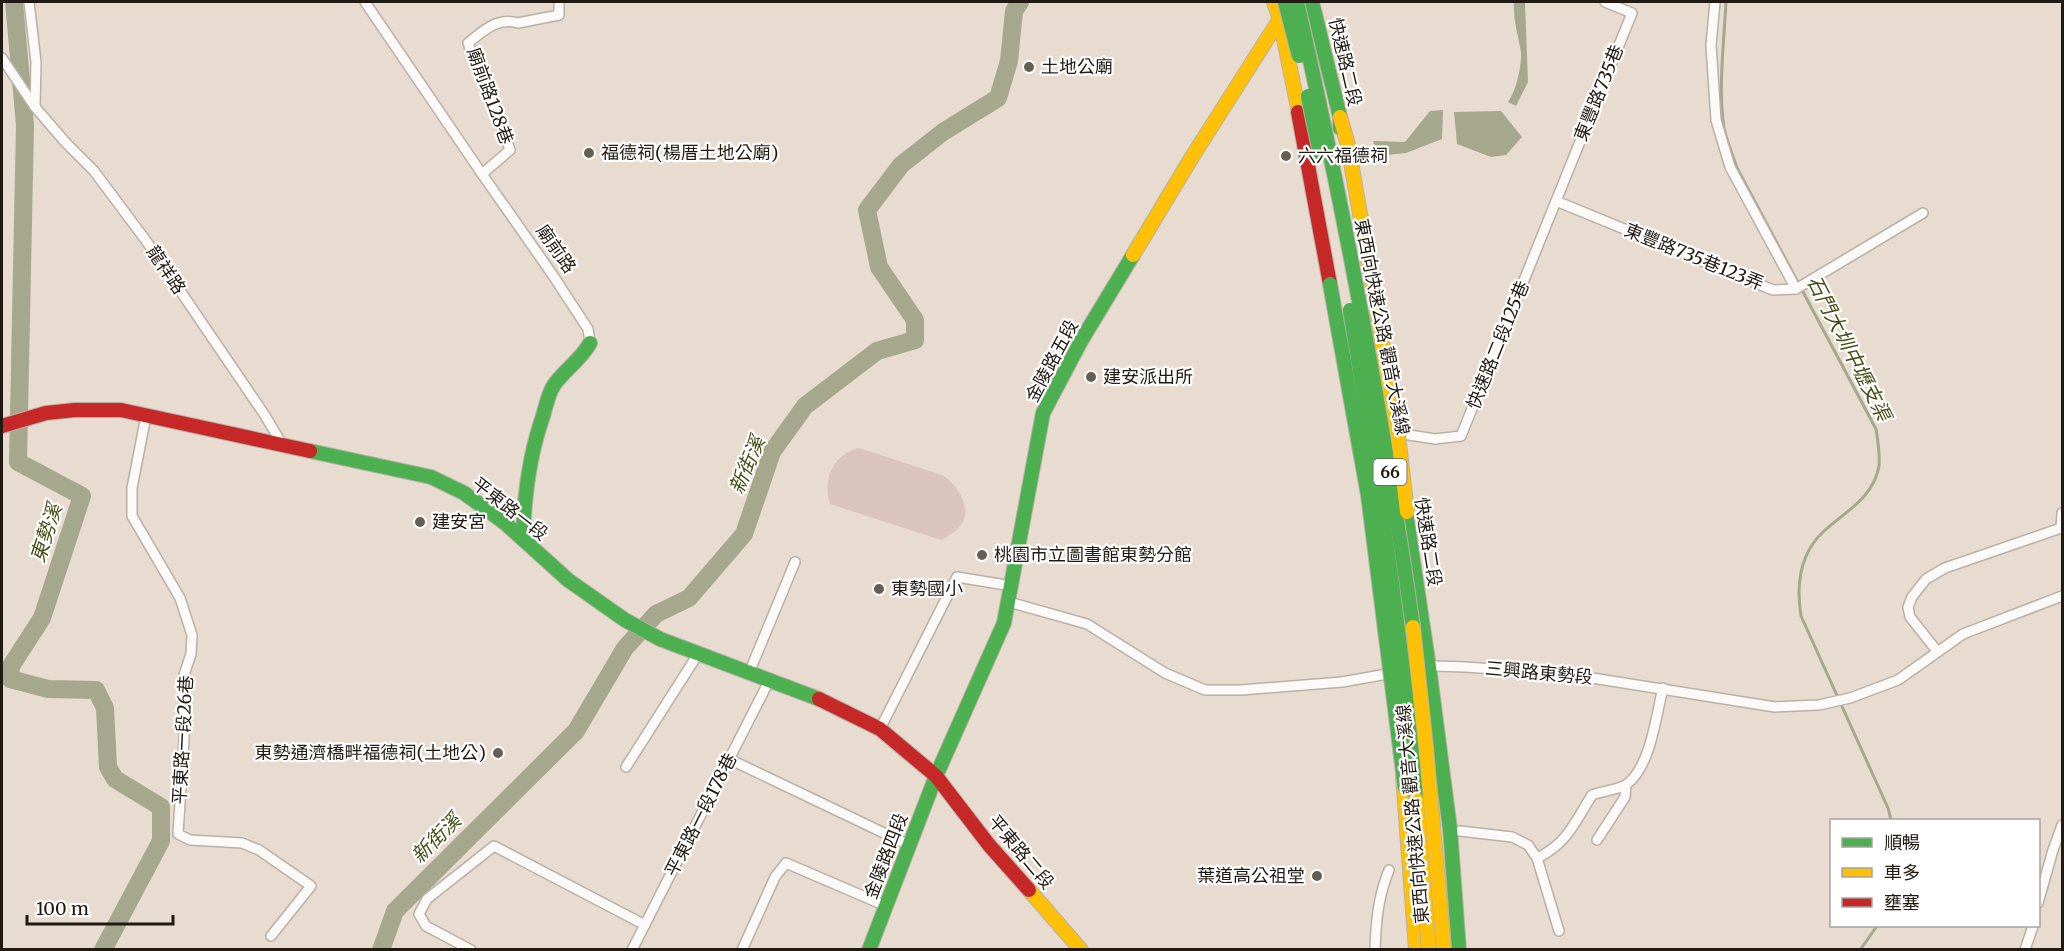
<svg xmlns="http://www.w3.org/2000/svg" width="2064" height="951" viewBox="0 0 2064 951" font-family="Merriweather,'Noto Sans TC',serif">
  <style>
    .green { fill: #dbc4bc }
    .water { fill: #a5a88c }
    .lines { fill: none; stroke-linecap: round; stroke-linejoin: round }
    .stream { stroke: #a5a88c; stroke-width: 3 }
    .river { stroke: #a5a88c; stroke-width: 18 }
    .street-casing { stroke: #b9b0a6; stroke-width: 12 }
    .fast-casing { stroke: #b9b0a6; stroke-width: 16 }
    .slow-casing { stroke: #b9b0a6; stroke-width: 16 }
    .jam-casing { stroke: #b9b0a6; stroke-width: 16 }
    .street { stroke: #fbfaf8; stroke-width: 9 }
    .fast { stroke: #4caf50; stroke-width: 14 }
    .slow { stroke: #ffc107; stroke-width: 14 }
    .jam { stroke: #c62828; stroke-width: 14 }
    .fast-bridge-casing { stroke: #b9b0a6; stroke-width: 16; stroke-linecap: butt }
    .slow-bridge-casing { stroke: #b9b0a6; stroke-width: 16; stroke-linecap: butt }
    .fast-bridge { stroke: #4caf50; stroke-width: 14 }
    .slow-bridge { stroke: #ffc107; stroke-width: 14 }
    .poi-dot { fill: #665e54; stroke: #fff; stroke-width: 2 }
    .labels { text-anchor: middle; stroke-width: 4.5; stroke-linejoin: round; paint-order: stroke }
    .shield { fill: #fff; stroke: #645f59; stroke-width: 1.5 }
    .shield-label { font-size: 16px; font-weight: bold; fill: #211a12 }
    .street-label { font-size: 18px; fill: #211a12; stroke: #fff }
    .poi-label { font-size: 18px; fill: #211a12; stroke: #fff; text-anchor: start }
    .water-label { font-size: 20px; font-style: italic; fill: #444d15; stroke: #fff }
  </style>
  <rect width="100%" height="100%" fill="#e7dccf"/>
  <!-- green -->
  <path class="green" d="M 859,448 L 942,475 C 957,484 973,508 961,525 C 956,532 948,536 941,540 L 830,504 C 822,480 833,454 859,448 Z"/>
  <!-- water -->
  <g class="water">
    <path d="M 1514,2 L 1525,2 L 1528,82 L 1516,106 L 1508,102 C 1516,92 1522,65 1521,52 C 1518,35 1513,20 1514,2 Z"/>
    <polygon points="1443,110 1442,139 1406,153 1377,156 1373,141 1405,142 1430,111"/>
    <polygon points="1501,111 1522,137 1506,155 1491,157 1457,144 1454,112"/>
  </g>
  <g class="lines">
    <!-- stream -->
    <g class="stream">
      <path d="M 1726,2 C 1724,42 1718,89 1724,128 C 1727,142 1733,155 1737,168 L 1876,429 C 1878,441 1880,453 1879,466 C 1874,497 1845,512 1824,531 C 1799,554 1796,585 1801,616 L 1888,808 L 1891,820"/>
      <polyline points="1860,950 1877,926"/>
    </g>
    <!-- river -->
    <g class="river">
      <polyline points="14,2 25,125 18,462 82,496 42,618 11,666 10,679 48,689 96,690 105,708 108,767 115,779 161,807 161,841 103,950"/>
      <polyline points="381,950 395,911 576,731 625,648 656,614 689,598 744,534 772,452 805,406 877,351 915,340 915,320 879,267 867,210 901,165 943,132 998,98 1009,61 1014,11 1020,2"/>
    </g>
    <!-- street casing -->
    <g class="street-casing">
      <g id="street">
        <polyline points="29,2 36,62 35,107"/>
        <polyline points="365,2 482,174 552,274 588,329 590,343"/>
        <polyline points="1715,2 1711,45 1716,120 1730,167 1796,289"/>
        <polyline points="2,58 35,107 66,143 94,171 147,242 264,414 282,444"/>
        <path d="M 482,174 L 510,150 L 492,99 L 487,93 L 468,43 C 483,31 497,17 518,23 L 559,15 L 559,2"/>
        <polyline points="1556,201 1773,290 1796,289 1923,213"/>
        <polyline points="146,416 132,488 132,516 180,598 192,635 191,654 184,675 184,740 178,834 190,840 242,843 259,850 311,886 271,936"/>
        <polyline points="1403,434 1435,439 1461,436 1632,13 1605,2"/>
        <polyline points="2061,528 2062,513"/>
        <polyline points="1009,602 1087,624 1165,673 1205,690 1241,690 1342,682 1393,673"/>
        <polyline points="1937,651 1910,617 1908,607 1912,597 1926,579 1945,568 2061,528 2062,529"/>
        <polyline points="1424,668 1435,666 1465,667 1567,674 1775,707 1819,705 1850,698 1898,680 1963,634 2062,596"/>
        <polyline points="749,673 795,562"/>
        <polyline points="880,729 957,577 1012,586"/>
        <polyline points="729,759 909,845"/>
        <polyline points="626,767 698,654"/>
        <polyline points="1460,831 1512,837 1528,845 1537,858 1559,931"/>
        <polyline points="1597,840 1625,797 1626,785"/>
        <path d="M 1537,858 C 1567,844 1575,822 1592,795 C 1602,791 1619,790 1627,784 C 1651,766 1656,715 1663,688"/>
        <polyline points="2038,903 2053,850 2062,825"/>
        <polyline points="471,950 426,926 419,914 427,899 494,846 645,925"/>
        <polyline points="632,950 769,681"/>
        <polyline points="742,950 775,877 786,863 886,906"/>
        <path d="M 1375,950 C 1376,921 1378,897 1389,870"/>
        <polyline points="2025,950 2033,926"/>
      </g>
    </g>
    <!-- fast casing -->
    <g class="fast-casing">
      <g id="fast">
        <polyline points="1312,2 1340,117 1340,128"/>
        <polyline points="310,451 431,477 464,493 505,523 568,580 625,620 660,639 819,699"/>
        <polyline points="1404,500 1429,667 1450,829 1459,950"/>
        <path d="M 523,539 C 524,497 529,456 543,416 C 546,406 548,394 554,385 C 564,370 581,360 590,343"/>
        <polyline points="869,950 936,776 1004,623 1043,413 1081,341 1133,255"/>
      </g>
    </g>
    <!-- slow casing -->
    <g class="slow-casing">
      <g id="slow">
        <polyline points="1274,2 1280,20 1301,122"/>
        <polyline points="1340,117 1348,145 1371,277"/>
        <polyline points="1133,255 1192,157 1283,14"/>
        <polyline points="1403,776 1416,950"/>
        <polyline points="1029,890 1081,950"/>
      </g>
    </g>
    <!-- jam casing -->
    <g class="jam-casing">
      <g id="jam">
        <polyline points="1298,112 1330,284"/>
        <polyline points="2,426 46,413 75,410 121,410 310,451"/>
        <polyline points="819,699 880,729 936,776 989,845 1029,890"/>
      </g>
    </g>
    <!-- street -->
    <use href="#street" class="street"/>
    <!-- fast -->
    <use href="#fast" class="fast"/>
    <!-- slow -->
    <use href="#slow" class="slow"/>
    <!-- jam -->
    <use href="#jam" class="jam"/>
    <!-- fast-bridge casing -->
    <g class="fast-bridge-casing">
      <g id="fast-bridge">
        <polyline points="1285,2 1299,56"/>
        <path d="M 1297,2 C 1344,209 1383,417 1413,627"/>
        <polyline points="1308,96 1320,153"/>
        <polyline points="1330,284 1368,495 1405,788"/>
        <path d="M 1350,310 C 1377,472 1402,635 1416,799"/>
      </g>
    </g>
    <!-- slow-bridge casing -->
    <g class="slow-bridge-casing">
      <g id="slow-bridge">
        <polyline points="1371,277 1398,435 1407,512"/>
        <polyline points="1413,627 1426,748 1444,950"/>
        <polyline points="1416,799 1429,950"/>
      </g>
    </g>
    <!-- fast-bridge -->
    <use href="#fast-bridge" class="fast-bridge"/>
    <!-- slow-bridge -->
    <use href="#slow-bridge" class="slow-bridge"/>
  </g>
  <!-- markers -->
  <g class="poi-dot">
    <circle cx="1029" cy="67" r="6"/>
    <circle cx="589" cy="153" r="6"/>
    <circle cx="1286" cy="156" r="6"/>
    <circle cx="1091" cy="377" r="6"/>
    <circle cx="420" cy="522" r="6"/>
    <circle cx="982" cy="555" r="6"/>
    <circle cx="879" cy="589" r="6"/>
    <circle cx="498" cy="753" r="6"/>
    <circle cx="1317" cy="876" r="6"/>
  </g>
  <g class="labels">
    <!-- shield labels -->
    <rect class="shield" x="1373.5" y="459" width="33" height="26" rx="4.5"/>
    <g class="shield-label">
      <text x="1390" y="478">66</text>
    </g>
    <!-- street labels -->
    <g class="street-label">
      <text transform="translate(1345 62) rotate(77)" y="6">快速路二段</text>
      <text transform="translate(1599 93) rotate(-68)" y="6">東豐路735巷</text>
      <text transform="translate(490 96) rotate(70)" y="6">廟前路128巷</text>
      <text transform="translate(556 249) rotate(55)" y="6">廟前路</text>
      <text transform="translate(1694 257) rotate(22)" y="6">東豐路735巷123弄</text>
      <text transform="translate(166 270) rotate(56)" y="6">龍祥路</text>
      <text transform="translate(1382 327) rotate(79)" y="6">東西向快速公路 觀音大溪線</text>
      <text transform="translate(1498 345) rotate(-68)" y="6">快速路二段125巷</text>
      <text transform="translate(1052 361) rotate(-62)" y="6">金陵路五段</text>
      <text transform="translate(510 509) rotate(38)" y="6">平東路一段</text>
      <text transform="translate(1428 542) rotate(81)" y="6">快速路二段</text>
      <text transform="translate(1539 673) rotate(5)" y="6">三興路東勢段</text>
      <text transform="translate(183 740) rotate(-87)" y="6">平東路一段26巷</text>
      <text transform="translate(1413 814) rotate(-95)" y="6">東西向快速公路 觀音大溪線</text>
      <text transform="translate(701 815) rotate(-63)" y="6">平東路一段178巷</text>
      <text transform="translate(1021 852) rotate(50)" y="6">平東路二段</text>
      <text transform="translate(886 856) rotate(-69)" y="6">金陵路四段</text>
    </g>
    <!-- poi labels -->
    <g class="poi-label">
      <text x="1041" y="73">土地公廟</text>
      <text x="601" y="159">福德祠(楊厝土地公廟)</text>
      <text x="1298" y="162">六六福德祠</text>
      <text x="1103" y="383">建安派出所</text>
      <text x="432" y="528">建安宮</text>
      <text x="994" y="561">桃園市立圖書館東勢分館</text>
      <text x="891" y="595">東勢國小</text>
      <text x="486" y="759" text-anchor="end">東勢通濟橋畔福德祠(土地公)</text>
      <text x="1305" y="882" text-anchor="end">葉道高公祖堂</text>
    </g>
    <!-- water labels -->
    <g class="water-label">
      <text transform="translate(1849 348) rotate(63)" y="7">石門大圳中壢支渠</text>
      <text transform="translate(747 465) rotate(-67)" y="7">新街溪</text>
      <text transform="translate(46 533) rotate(-72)" y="7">東勢溪</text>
      <text transform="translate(436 838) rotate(-45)" y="7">新街溪</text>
    </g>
  </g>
  <!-- border -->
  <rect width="2064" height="951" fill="none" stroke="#211a12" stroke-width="6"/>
  <!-- legend -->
  <rect x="1830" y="819" width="210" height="108" fill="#ffffff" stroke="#a6a3a0" stroke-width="1.5"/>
  <rect x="1842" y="838" width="30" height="9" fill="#4caf50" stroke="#a6a3a0" stroke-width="1.5"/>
  <text x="1884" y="849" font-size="18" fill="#211a12">順暢</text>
  <rect x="1842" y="868" width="30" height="9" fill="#ffc107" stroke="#a6a3a0" stroke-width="1.5"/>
  <text x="1884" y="879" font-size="18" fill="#211a12">車多</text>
  <rect x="1842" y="898" width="30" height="9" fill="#c62828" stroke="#a6a3a0" stroke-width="1.5"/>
  <text x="1884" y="909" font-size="18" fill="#211a12">壅塞</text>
  <!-- scale -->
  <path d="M27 915v9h146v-9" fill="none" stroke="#211a12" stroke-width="3"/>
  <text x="36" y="915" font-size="18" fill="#211a12" stroke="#ffffff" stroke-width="4.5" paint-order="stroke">100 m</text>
</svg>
